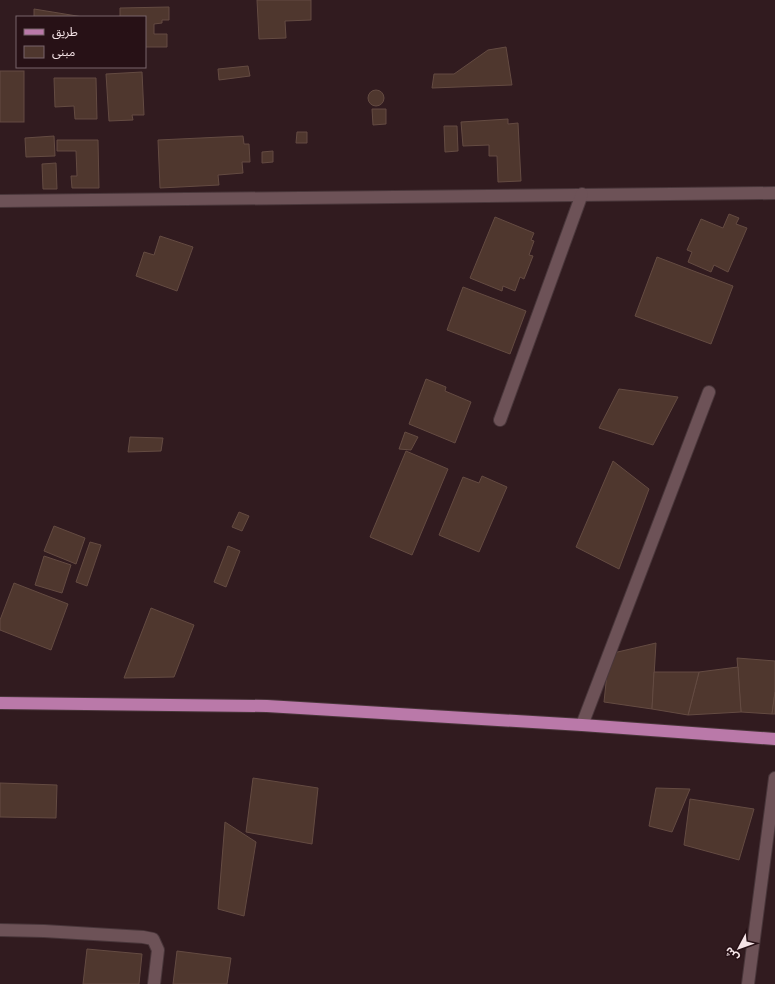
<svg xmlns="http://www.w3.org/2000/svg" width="775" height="984" viewBox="0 0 775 984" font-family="'Titillium Web','Noto Sans Arabic',sans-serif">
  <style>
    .building { fill: #4f372e; stroke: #644b42 }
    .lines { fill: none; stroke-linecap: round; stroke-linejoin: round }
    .minor-casing { stroke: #49363a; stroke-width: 14 }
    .major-casing { stroke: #49363a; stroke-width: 14 }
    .minor { stroke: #6d5257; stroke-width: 12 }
    .major { stroke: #ba79a9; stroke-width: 12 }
  </style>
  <rect width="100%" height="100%" fill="#311b1f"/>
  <!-- building -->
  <g class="building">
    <polygon points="257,0 311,0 311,20 285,21 286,38 259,39"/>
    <polygon points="169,7 169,20 162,20 162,23 154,24 154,34 167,34 167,47 145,47 145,17 120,17 120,8"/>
    <polygon points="34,9 83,17 34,17"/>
    <polygon points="506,47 512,85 432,88 434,74 454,74 488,50"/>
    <polygon points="248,66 250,76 219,80 218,69"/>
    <rect x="0" y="71" width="24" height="51"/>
    <polygon points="142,72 144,115 132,115 133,120 109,121 106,74"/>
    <polygon points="54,78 96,78 97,119 75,119 74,106 55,107"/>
    <circle cx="376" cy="98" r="8"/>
    <polygon points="372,109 386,109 386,124 373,125"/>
    <polygon points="508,119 508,124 518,123 521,181 498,182 497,156 489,156 489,145 463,146 461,122"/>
    <polygon points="444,126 457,126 458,151 445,152"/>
    <polygon points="297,132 307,132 307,143 296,143"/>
    <polygon points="54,136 55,156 26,157 25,138"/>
    <polygon points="243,136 244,144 249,144 250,162 242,162 243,173 218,175 219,185 160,188 158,140"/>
    <polygon points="57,140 98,140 99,188 72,188 71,176 77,176 76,151 57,151"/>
    <polygon points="273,151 273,162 262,163 262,152"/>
    <polygon points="56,163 57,189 43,189 42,164"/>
    <polygon points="729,214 739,218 736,224 747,228 728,272 714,265 711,272 688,262 692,252 687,250 701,219 723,228"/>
    <polygon points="495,217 534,233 531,240 534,241 529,255 533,256 524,279 520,277 515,291 503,286 502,291 470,278"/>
    <polygon points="160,236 193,247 177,291 136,276 144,252 154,255"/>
    <polygon points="657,257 733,286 711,344 635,316"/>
    <polygon points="463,287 526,311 510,354 447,330"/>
    <polygon points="426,379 446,387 445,391 471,402 455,443 409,424"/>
    <polygon points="619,389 678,397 653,445 599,428"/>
    <polygon points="405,432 418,437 411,450 399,449"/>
    <polygon points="130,437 163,438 161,451 128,452"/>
    <polygon points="406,451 448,469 412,555 370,537"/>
    <polygon points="613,461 649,489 619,569 576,547"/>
    <polygon points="482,476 507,487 479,552 439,535 463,477 479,483"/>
    <polygon points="239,512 249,516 242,531 232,527"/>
    <polygon points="54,526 85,538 76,564 44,551"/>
    <polygon points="90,542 101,545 87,586 76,582"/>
    <polygon points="228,546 240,551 226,587 214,582"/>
    <polygon points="44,556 71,565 62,593 35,585"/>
    <polygon points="14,583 68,604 51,650 0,630 0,620"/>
    <polygon points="151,608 194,625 174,677 124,678"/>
    <polygon points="656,643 652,709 604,702 609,654"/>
    <polygon points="737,658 775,661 775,692 772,714 741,712"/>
    <polygon points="738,667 741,712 688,715 699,672"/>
    <polygon points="654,672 699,672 688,715 652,709"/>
    <polygon points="775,692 775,714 772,714"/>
    <polygon points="253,778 318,788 312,844 246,832"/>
    <polygon points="0,783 57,785 56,818 0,817"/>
    <polygon points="656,788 690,789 672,832 649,826"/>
    <polygon points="690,799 754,809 739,860 684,845"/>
    <polygon points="225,822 256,842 244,916 218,909"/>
    <polygon points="87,949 142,954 139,984 83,984"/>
    <polygon points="177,951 231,958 227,984 173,984"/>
  </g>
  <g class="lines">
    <!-- minor casing -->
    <g class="minor-casing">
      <g id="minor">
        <polyline points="0,201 775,193"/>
        <polyline points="500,420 582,194"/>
        <polyline points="582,725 709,392"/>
        <polyline points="0,930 44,931 143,937 153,939 158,950 154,984"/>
        <polyline points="748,984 775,778"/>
      </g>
    </g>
    <!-- major casing -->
    <g class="major-casing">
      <polyline id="major" points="0,703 267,706 582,725 775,739"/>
    </g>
    <!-- minor -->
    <use href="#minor" class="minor"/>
    <!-- major -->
    <use href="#major" class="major"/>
  </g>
  <!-- legend -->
  <rect x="16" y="16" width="130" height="52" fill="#271116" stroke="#79656a"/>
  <rect x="24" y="29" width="20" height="6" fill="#ba79a9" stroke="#79656a"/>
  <text x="52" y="36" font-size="12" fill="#f5e4e7">طريق</text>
  <rect x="24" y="46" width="20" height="12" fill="#4f372e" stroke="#79656a"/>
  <text x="52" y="56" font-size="12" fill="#f5e4e7">مبنى</text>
  <!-- north arrow -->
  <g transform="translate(739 948) rotate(229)" stroke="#271116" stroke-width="3" paint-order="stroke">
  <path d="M0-3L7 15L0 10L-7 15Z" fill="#f5e4e7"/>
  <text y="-6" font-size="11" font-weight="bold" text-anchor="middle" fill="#f5e4e7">ش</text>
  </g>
</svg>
